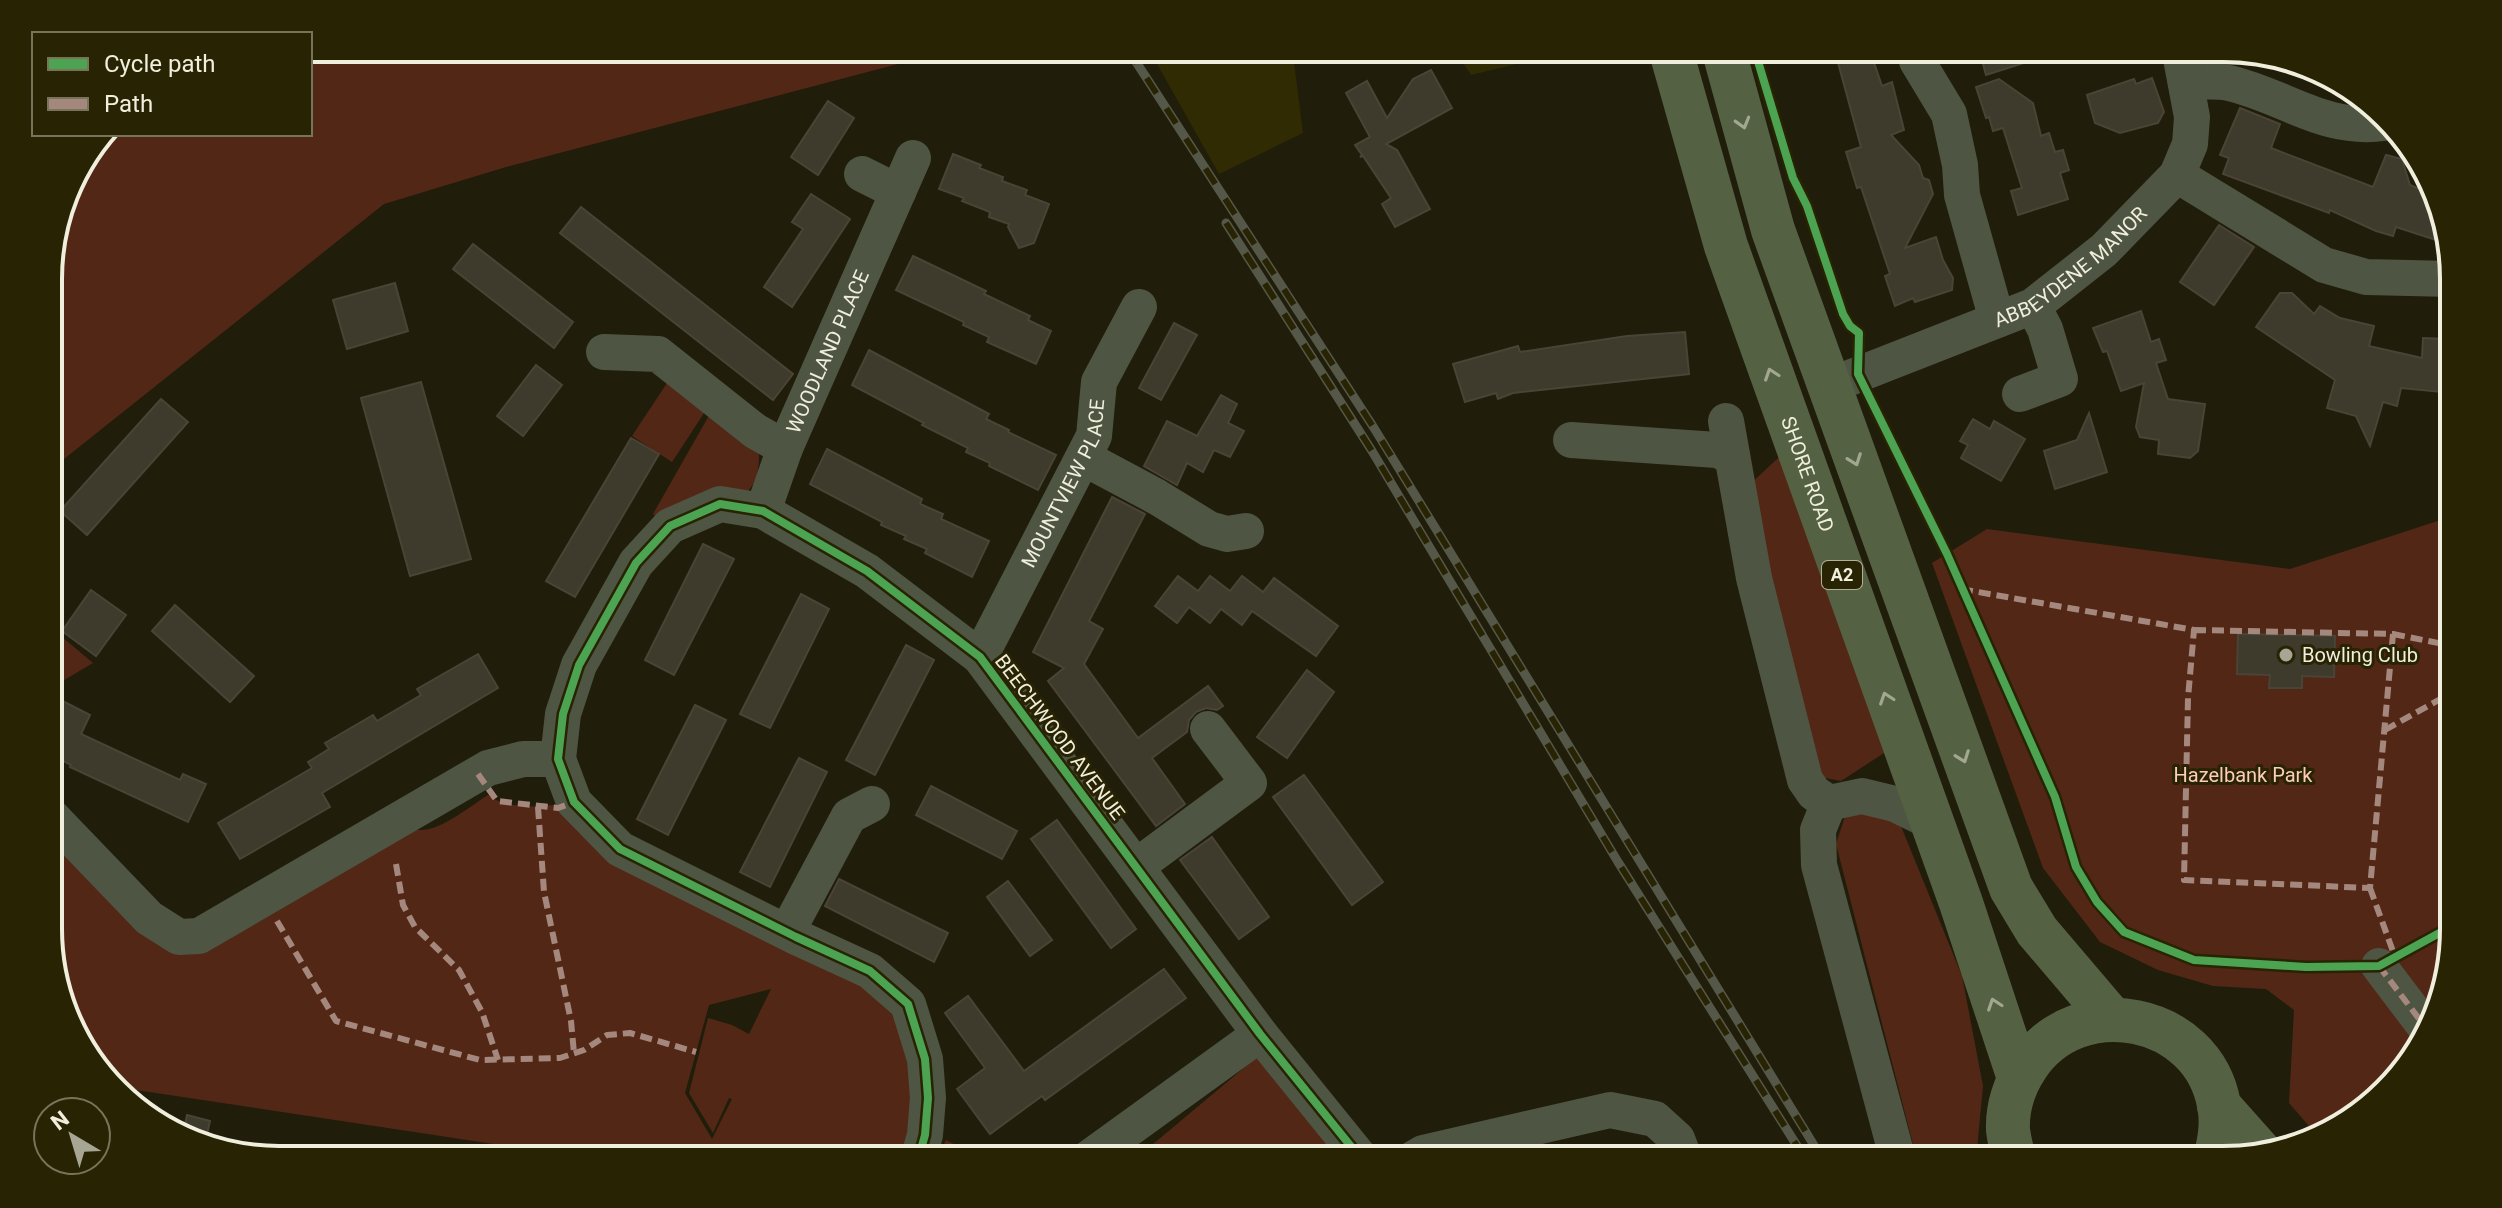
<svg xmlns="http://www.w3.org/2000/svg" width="2502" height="1208" viewBox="0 0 2502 1208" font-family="Roboto,sans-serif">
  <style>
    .built { fill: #302b03 }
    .green { fill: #532716; fill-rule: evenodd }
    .building { fill: #3e3a2c; stroke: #4a4436; stroke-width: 2 }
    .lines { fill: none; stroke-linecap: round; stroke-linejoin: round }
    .minor { stroke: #4e5542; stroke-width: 36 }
    .highway { stroke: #546142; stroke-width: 44 }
    .rail-casing { stroke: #555848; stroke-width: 9 }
    .rail { stroke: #282303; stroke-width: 6; stroke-dasharray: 18; stroke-linecap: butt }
    .quiet { stroke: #a5887d; stroke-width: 6; stroke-dasharray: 12 6; stroke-linecap: butt }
    .cycleway-casing { stroke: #282303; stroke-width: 13 }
    .cycleway { stroke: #4ca352; stroke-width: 8 }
    .oneway { stroke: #a2a88f }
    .poi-dot { fill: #a7a593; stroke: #282303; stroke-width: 3 }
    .labels { text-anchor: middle; stroke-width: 6; stroke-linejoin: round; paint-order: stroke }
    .shield { fill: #282303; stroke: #b4b19b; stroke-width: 2 }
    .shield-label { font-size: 18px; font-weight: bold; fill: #f0eedc }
    .street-label { font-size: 20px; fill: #f0eedc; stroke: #282303 }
    .poi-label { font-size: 20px; fill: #f0eedc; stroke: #282303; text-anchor: start }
    .park-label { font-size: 20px; fill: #ffcbba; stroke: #282303 }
    .rim { fill: none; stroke: #f0eedc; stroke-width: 4 }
  </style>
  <rect width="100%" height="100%" fill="#201d0b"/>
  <!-- built -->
  <g class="built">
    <polygon points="1148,48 1315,48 1294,62 1303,133 1219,174"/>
    <polygon points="1454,48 1584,48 1471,75"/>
  </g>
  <!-- green -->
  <g class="green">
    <polygon points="310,48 954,48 955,49 506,167 384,204 49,471 49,263 72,176 104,134 310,134"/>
    <polygon points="669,380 708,407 672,462 632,436"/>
    <path d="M 711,412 L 759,453 C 759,468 758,481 747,492 L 655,516 L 653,514 Z"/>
    <polygon points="1790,447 1884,753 1841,781 1816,776 1747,487"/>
    <polygon points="2453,516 2454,930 2430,1031 2352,1121 2315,1133 2289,1103 2294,1010 2266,989 2213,986 2158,970 2100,942 2043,868 1932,563 1987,529 2290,569"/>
    <polygon points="49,626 93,663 49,689"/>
    <path d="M 488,795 C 511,812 547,806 574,802 L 848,968 L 892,1009 L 922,1104 L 904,1160 L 600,1160 L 116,1087 L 95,1069 L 50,960 L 50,837 L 153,939 L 414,829 C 435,836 470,806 488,795 ZM 771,989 L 749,1034 L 732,1025 L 708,1018 L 689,1093 L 713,1133 L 729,1098 L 732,1099 L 712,1139 L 685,1093 L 709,1005 Z"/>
    <polygon points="1894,809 1962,976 1983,1086 1976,1160 1917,1160 1836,844 1847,810"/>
    <polygon points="1257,1057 1350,1160 1134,1160"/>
    <polygon points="946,1140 969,1152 1076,1160 937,1160"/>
  </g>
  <!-- building -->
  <g class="building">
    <polygon points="1834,48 1869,48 1882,86 1892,82 1904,130 1891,135 1919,165 1923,178 1929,180 1933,194 1905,248 1936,237 1943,260 1953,278 1952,290 1915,302 1913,298 1895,306 1885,276 1890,274 1861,187 1857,188 1846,152 1861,147"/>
    <polygon points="1996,48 2054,48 2055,53 1986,75 1980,53"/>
    <polygon points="1431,70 1452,108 1386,144 1397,150 1430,209 1395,227 1382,204 1391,198 1363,156 1360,157 1362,155 1355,145 1370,137 1346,93 1367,81 1387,118 1413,79"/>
    <polygon points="2152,78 2164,112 2158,123 2120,133 2095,123 2087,95 2134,79 2136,84"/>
    <polygon points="1999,79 2033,103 2041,136 2049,133 2055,152 2063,150 2069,170 2060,173 2068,199 2018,215 2011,191 2022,188 2003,128 1993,131 1989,117 1986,118 1976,87"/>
    <polygon points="828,101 854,118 818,175 791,157"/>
    <polygon points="2240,108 2280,124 2271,148 2373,187 2386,155 2402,159 2410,185 2431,194 2442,221 2436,240 2396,227 2393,236 2376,231 2330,210 2329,213 2223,174 2229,158 2220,155"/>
    <polygon points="953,154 981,165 979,168 1003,177 1002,181 1027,190 1025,195 1049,204 1034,243 1019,248 1008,227 1009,224 989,217 990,212 962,201 964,198 939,189"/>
    <polygon points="811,194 850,219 792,307 764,287 803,229 792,222"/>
    <polygon points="581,207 793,374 773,400 560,233"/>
    <polygon points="2219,225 2254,247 2214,305 2180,282"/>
    <polygon points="473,244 573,322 554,348 453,269"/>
    <polygon points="913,256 986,291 984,294 1030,316 1028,320 1051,331 1036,364 987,342 989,337 963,325 964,322 896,290"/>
    <polygon points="395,283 408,331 347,349 333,300"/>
    <polygon points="2280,293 2292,293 2314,314 2320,306 2340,318 2374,326 2369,346 2422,358 2423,338 2447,339 2448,347 2452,348 2452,393 2401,388 2397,406 2383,402 2370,446 2356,416 2327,408 2335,380 2256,327"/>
    <polygon points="2141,311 2151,342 2159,339 2166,360 2156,363 2168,399 2205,404 2198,451 2190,458 2158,454 2159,440 2140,437 2136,427 2144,383 2121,391 2107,351 2103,352 2093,328"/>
    <polygon points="1174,323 1197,335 1161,400 1139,388"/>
    <polygon points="1685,332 1689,374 1513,393 1498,399 1496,393 1465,402 1453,364 1518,346 1520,352 1627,336"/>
    <polygon points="869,350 989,414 986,419 1009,430 1008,432 1056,455 1038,490 989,466 990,463 966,452 968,448 922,425 924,423 852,385"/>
    <polygon points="536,365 562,385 523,436 497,416"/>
    <polygon points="421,382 471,559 410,576 361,398"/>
    <polygon points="1221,395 1237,404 1228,423 1244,431 1230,457 1214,450 1203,472 1187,463 1177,485 1144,466 1167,421 1197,436"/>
    <polygon points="161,399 188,422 87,535 60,511"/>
    <polygon points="2089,413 2107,472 2055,489 2044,451 2077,440"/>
    <polygon points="1973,419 1990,429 1994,421 2025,439 2001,481 1961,458 1968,445 1960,441"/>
    <polygon points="631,438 659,454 575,597 546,581"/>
    <polygon points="827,449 922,499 920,504 943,514 941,519 989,541 972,577 925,553 927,549 904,539 906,536 881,525 882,522 810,484"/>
    <polygon points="1112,497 1145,514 1089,621 1103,629 1084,664 1138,738 1208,686 1223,706 1217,710 1206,708 1196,712 1189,720 1187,732 1152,758 1185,804 1156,826 1048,681 1064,668 1033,652"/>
    <polygon points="703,544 734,559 674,675 645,660"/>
    <polygon points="1178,576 1198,591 1210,576 1230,591 1242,576 1263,592 1274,578 1338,626 1316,656 1252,611 1242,625 1221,609 1210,623 1189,607 1177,623 1155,606"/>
    <polygon points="91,590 126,615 96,656 62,631"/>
    <polygon points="801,594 829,609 770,728 740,714"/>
    <polygon points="175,605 254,676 230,702 152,631"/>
    <polygon points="2238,634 2335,636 2334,677 2302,676 2302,688 2269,688 2270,675 2237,674"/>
    <polygon points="906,645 934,660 875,775 846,760"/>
    <polygon points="478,654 498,688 322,793 330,807 240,859 218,823 312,768 308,762 329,749 325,743 373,715 377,721 421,695 417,689"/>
    <polygon points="1307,670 1334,692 1287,758 1257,737"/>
    <polygon points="49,694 90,715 81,734 180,780 183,774 206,784 188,822 70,767 71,765 50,754 58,738 50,734"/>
    <polygon points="695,705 726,720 668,835 637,819"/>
    <polygon points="799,758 827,772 770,887 740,872"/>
    <polygon points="1304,775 1383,882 1352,905 1273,797"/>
    <polygon points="931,786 1017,831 1002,859 916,815"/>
    <polygon points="1057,820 1136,929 1111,948 1031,839"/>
    <polygon points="1212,837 1269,917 1239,939 1180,860"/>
    <polygon points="839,879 948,933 934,962 825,906"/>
    <polygon points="1008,881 1052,940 1030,956 987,897"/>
    <polygon points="1164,969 1186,998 1045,1100 1042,1096 990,1134 957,1089 985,1068 945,1013 968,996 1024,1071"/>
    <polygon points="187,1115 210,1121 205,1143 182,1138"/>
  </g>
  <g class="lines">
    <!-- minor -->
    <g class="minor">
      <polyline points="1914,48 1917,61 1949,114 1960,165 1962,195 1997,320"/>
      <path d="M 2186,82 C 2200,82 2216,80 2229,83 C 2285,96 2323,131 2384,123"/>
      <polyline points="862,174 898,192"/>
      <polyline points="2177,175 2324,265 2366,277 2452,279"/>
      <polyline points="604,352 658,354 755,431 785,448"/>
      <path id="s1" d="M 1829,386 L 2033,306 L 2104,250 L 2177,175 L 2190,144 L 2192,117 L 2179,48"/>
      <polyline points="2020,394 2060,379 2045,329 2033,306"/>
      <polyline points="1726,421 1754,578 1805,780 1814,793 1829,803 1862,796 1895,804 1932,822"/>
      <polyline points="1571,440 1717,450 1732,456"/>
      <polyline points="1084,458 1157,497 1209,529 1227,534 1246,531"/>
      <path id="s2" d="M 763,511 L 785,448 L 913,158"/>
      <path id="s3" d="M 980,657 L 1094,436 L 1099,382 L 1139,307"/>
      <polyline points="1829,803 1818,830 1819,865 1898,1160"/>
      <polyline points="50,815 149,918 179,937 199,936 488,768 523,759 558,759"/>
      <polyline points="1137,866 1249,783 1208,729"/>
      <polyline points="787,932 849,816 872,804"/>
      <polyline points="2379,966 2429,1032"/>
      <polyline points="918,1160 925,1135 928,1098 925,1059 908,1004 870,971 796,937 620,849 574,802 558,759 563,714 579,665 636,563 670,526 720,504 763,511 867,571 980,657 1260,1034 1362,1160"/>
      <polyline points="1086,1160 1260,1034"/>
      <polyline points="1411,1160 1423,1153 1610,1110 1655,1119 1677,1139 1685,1160"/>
    </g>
    <!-- highway -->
    <g class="highway">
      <path id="s4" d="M 1670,48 L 1726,246 L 1961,903 L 2019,1078"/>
      <polyline points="1723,48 1773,230 2011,888 2037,931 2111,1018"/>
      <polyline points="2219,1106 2260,1152"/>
      <path d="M 2014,1160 C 2012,1150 2009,1139 2008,1130 C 2007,1107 2015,1084 2027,1066 C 2078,989 2203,1013 2219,1105 C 2223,1124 2219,1142 2215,1160"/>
    </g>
    <!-- rail casing -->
    <g class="rail-casing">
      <g id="rail">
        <polyline points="1127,48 1374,428 1823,1160"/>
        <polyline points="1226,223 1372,451 1618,862 1806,1160"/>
      </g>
    </g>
    <!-- rail -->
    <use href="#rail" class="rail"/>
    <!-- quiet -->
    <g class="quiet">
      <polyline points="1961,589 2194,630"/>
      <polygon points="2194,630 2393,634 2370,888 2184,880 2188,698"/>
      <polyline points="2393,634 2453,646"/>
      <polyline points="2385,730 2453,692"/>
      <polyline points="478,774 497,801 558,808 574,802"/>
      <polyline points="538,807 544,892 571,1021 574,1053"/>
      <polyline points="396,864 403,905 415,927 459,970 482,1012 498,1060"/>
      <polyline points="2370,888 2395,957"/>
      <polyline points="277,921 336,1021 480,1060 560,1058 584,1050 607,1035 630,1033 696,1052"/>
      <polyline points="2379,966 2429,1032"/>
    </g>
    <!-- cycleway casing -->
    <g class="cycleway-casing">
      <g id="cycleway">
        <polyline points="1754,48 1793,178 1807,206 1843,314 1850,326 1859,333 1858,374 1947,554 2055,797 2076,867 2097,902 2124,932 2194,960 2306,967 2379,966 2454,925"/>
        <polyline points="918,1160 925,1135 928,1098 925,1059 908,1004 870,971 796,937 620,849 574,802 558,759 563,714 579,665 636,563 670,526 720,504 763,511 867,571 980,657 1260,1034 1362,1160"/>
      </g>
    </g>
    <!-- cycleway -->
    <use href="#cycleway" class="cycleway"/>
  </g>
  <!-- one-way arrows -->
  <defs><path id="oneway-chevron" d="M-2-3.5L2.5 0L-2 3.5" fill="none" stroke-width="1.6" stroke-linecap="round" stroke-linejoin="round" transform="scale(2)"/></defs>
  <g class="oneway">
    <use href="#oneway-chevron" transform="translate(1743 123) rotate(74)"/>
    <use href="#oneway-chevron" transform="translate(1771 374) rotate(-109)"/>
    <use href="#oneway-chevron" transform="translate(1855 460) rotate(70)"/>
    <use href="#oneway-chevron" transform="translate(1886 698) rotate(-109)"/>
    <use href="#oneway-chevron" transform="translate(1963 757) rotate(70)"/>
    <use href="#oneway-chevron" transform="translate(1994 1004) rotate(-109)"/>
  </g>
  <!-- markers -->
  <circle class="poi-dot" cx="2286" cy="655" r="8"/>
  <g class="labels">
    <!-- shield labels -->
    <rect class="shield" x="1822" y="561" width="40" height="28" rx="6"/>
    <g class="shield-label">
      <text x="1842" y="581">A2</text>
    </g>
    <!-- street labels -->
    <g class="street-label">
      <text dy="7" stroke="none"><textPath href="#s1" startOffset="272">ABBEYDENE MANOR</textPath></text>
      <text dy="7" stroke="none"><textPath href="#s2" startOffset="172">WOODLAND PLACE</textPath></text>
      <text dy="7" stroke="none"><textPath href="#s4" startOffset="448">SHORE ROAD</textPath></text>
      <text dy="7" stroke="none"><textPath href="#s3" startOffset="194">MOUNTVIEW PLACE</textPath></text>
      <text transform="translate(1060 737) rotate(53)" y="7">BEECHWOOD AVENUE</text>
    </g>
    <!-- poi labels -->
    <g class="poi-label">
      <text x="2302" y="662">Bowling Club</text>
    </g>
    <!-- park labels -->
    <g class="park-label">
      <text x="2243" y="782">Hazelbank Park</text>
    </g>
  </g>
  <!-- crop -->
  <path d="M0 0H2502V1208H0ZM279 62H2223A217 217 0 0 1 2440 279V929A217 217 0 0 1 2223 1146H279A217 217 0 0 1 62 929V279A217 217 0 0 1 279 62Z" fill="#282303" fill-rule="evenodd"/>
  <path class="rim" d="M279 62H2223A217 217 0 0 1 2440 279V929A217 217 0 0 1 2223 1146H279A217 217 0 0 1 62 929V279A217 217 0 0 1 279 62Z"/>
  <!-- legend -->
  <rect x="32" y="32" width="280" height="104" fill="#282303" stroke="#78745a" stroke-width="2"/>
  <rect x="48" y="58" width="40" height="12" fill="#4ca352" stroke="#78745a" stroke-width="2"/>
  <text x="104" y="72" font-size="24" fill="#f0eedc">Cycle path</text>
  <rect x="48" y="98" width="40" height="12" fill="#a5887d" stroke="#78745a" stroke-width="2"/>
  <text x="104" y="112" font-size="24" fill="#f0eedc">Path</text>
  <!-- north arrow -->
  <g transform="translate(72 1136) rotate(322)"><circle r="38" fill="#282303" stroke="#78745a" stroke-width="2"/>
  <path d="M0-6L14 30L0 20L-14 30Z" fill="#a7a593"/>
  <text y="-12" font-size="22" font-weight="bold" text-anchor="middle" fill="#f0eedc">N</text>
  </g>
</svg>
